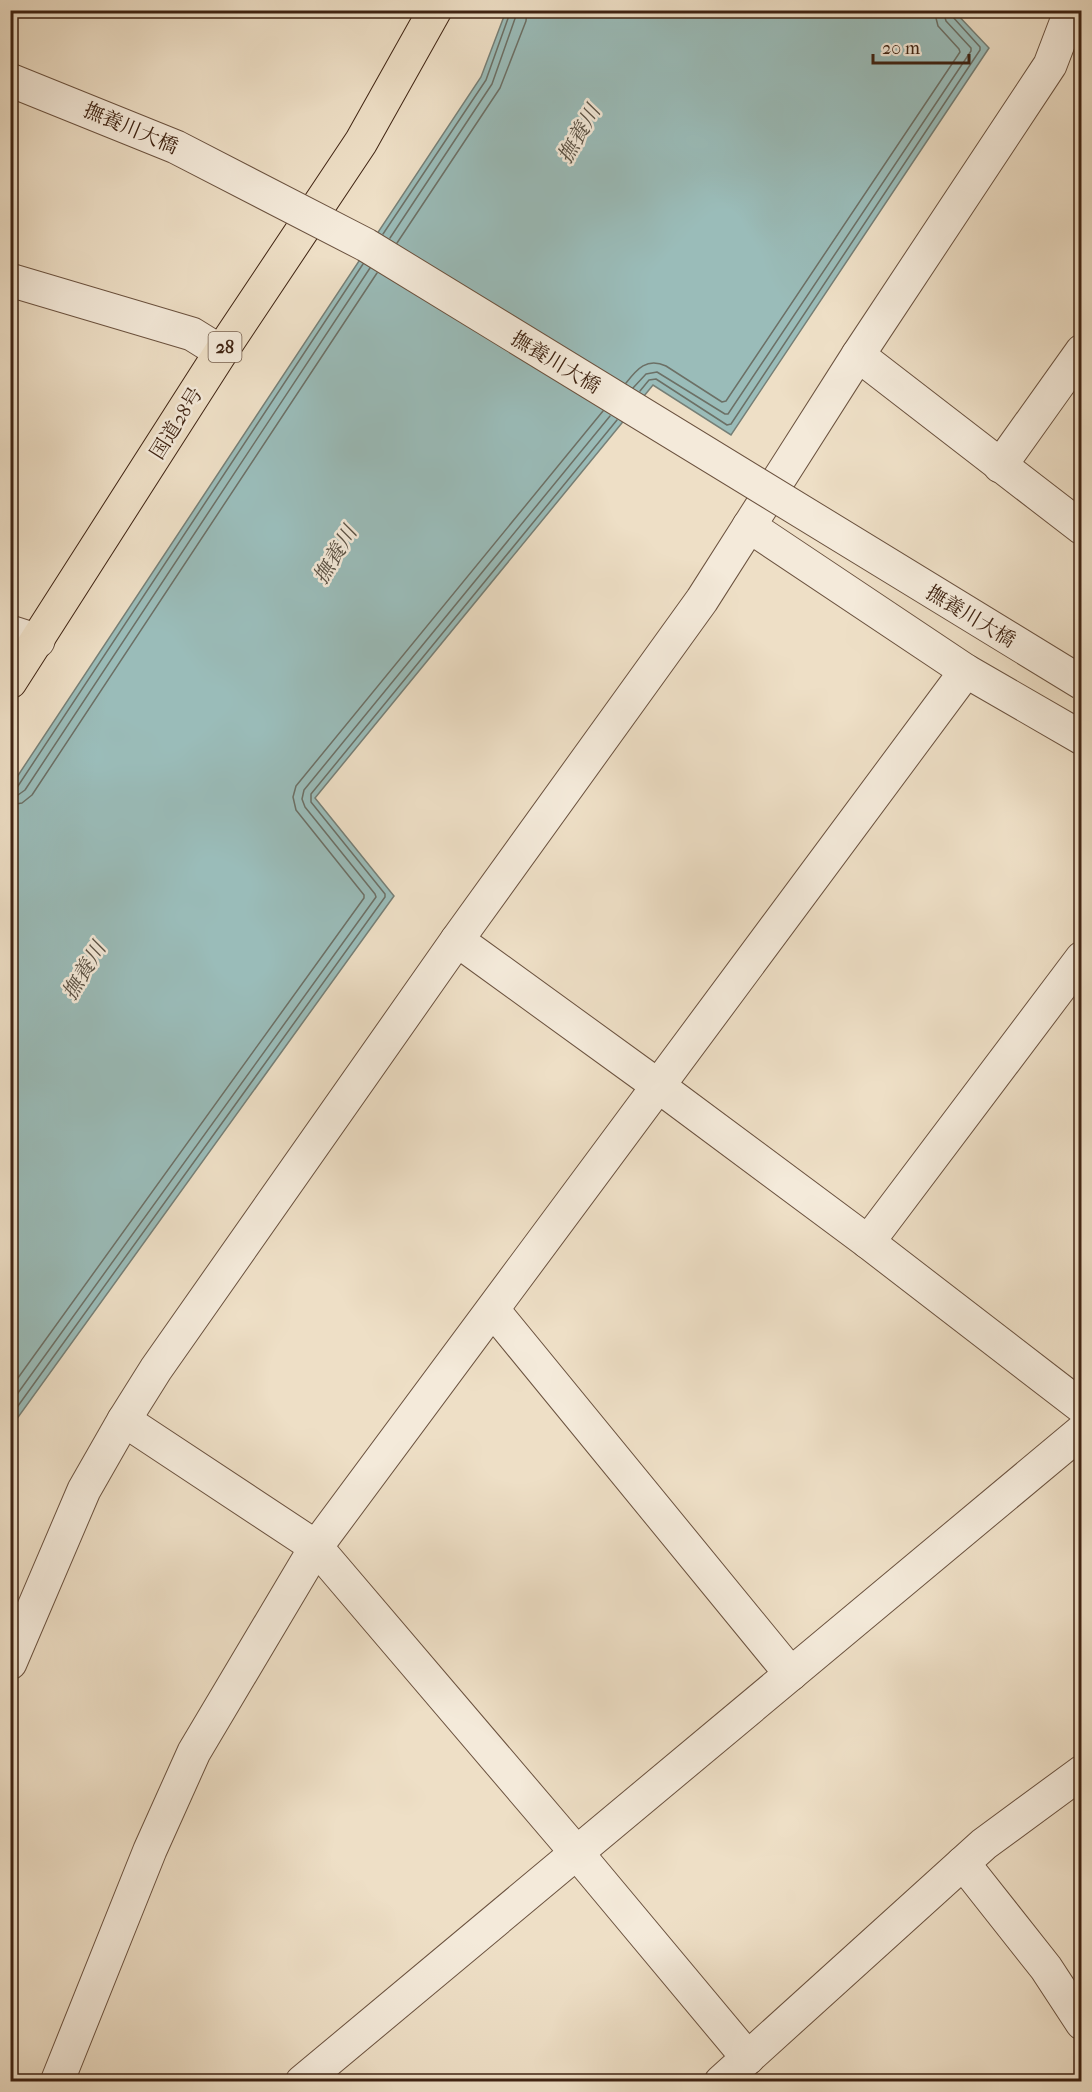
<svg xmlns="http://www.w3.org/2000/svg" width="1092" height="2092" viewBox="0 0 1092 2092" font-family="'IM FELL French Canon','Noto Serif JP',serif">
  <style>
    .water { fill: #9abcb9; stroke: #767f76; stroke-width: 1.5 }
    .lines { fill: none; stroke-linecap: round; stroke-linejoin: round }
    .shore { stroke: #6c7066; stroke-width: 1.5 }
    .minor-casing { stroke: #6b523f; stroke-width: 35 }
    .tertiary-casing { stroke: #6b523f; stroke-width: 35 }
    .trunk-casing { stroke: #3f2312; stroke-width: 35 }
    .minor { stroke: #f4eada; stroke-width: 33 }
    .tertiary { stroke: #f4eada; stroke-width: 33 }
    .trunk { stroke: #eedfc6; stroke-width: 33 }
    .tertiary-bridge-casing { stroke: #6b523f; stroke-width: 35; stroke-linecap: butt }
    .tertiary-bridge { stroke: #f4eada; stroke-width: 33 }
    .labels { text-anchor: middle; stroke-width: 5; stroke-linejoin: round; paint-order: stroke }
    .shield { fill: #f4eada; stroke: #755f4e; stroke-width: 1.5 }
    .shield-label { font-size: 18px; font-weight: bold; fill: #3f2312 }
    .street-label { font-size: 20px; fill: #3f2312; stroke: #f4eada }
    .water-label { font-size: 21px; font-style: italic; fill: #5a5144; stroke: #f4eada }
  </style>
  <rect width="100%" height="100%" fill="#eedfc6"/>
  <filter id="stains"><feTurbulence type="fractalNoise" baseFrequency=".00333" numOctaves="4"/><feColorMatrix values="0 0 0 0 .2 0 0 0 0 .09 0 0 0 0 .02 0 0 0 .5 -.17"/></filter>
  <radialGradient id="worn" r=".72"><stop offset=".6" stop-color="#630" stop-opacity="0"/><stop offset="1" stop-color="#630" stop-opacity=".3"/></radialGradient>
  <!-- water -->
  <polygon class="water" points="506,11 954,11 989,48 731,435 653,385 315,798 394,896 11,1427 11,786 481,77"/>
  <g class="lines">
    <!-- shore -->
    <g class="shore">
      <polyline points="383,234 486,80 511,10"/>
      <polyline points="390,238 492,84 518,10"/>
      <polyline points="397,243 500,88 526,21 527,10"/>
      <path d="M 626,383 C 637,369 647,357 666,366 L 722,402 L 726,401 L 960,52 L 959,49 L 938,26 L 934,10"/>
      <polyline points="633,388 646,374 657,372 725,414 728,414 971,51 971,48 946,21 943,10"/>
      <polyline points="640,391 649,380 656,379 727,425 731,424 980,50 980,47 952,16 951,10"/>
      <polyline points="10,789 18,786 363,264"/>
      <polyline points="10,796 18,795 25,790 370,268"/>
      <polyline points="10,805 22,803 32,795 377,273"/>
      <polyline points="10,1389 364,898 364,895 296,810 293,797 296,786 603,411"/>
      <polyline points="10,1404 376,897 375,894 305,807 302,799 304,790 610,416"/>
      <polyline points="10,1417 385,897 385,894 311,802 311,794 617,420"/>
    </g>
    <!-- minor casing -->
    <g class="minor-casing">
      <g id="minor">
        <polyline points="10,280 192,334 221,352"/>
        <polyline points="858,355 1082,528"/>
        <polyline points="1000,466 1082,351"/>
        <polyline points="749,526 966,671 1082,738"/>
        <polyline points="10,632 38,641"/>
        <polyline points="457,940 657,1085 868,1242 1082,1407"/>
        <polyline points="868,1242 1082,958"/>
        <polyline points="493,1310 791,1674"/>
        <polyline points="124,1420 316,1547 576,1852 748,2058"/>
        <polyline points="963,1863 1046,1968 1082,2023"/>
        <polyline points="57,2082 150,1850 194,1752 316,1547 966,671"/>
        <polyline points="302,2082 1082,1431"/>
        <polyline points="721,2082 984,1844 1082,1772"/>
      </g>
    </g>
    <!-- tertiary casing -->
    <g class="tertiary-casing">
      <polyline id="tertiary" points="10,1663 84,1490 124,1420 156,1369 457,940 702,600 858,355 1050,65 1071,10"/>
    </g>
    <!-- trunk casing -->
    <g class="trunk-casing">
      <polyline id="trunk" points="10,682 221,352 361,142 435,10"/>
    </g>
    <!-- minor -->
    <use href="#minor" class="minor"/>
    <!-- tertiary -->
    <use href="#tertiary" class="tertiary"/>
    <!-- trunk -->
    <use href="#trunk" class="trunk"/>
    <!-- tertiary-bridge casing -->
    <g class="tertiary-bridge-casing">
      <polyline id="tertiary-bridge" points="10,80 176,147 366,245 1082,683"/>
    </g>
    <!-- tertiary-bridge -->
    <use href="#tertiary-bridge" class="tertiary-bridge"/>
  </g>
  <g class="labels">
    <!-- shield labels -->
    <rect class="shield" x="208.5" y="332" width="33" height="30" rx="4.5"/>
    <g class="shield-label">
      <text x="225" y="353">28</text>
    </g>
    <!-- street labels -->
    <g class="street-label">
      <text transform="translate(131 128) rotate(23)" y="7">撫養川大橋</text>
      <text transform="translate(556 362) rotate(31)" y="7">撫養川大橋</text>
      <text transform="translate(176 423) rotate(-58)" y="7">国道28号</text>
      <text transform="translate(971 616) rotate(31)" y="7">撫養川大橋</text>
    </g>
    <!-- water labels -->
    <g class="water-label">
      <text transform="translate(579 134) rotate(-60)" y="7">撫養川</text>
      <text transform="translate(335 555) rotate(-59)" y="7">撫養川</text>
      <text transform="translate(84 971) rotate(-59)" y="7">撫養川</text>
    </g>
  </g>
  <!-- margin -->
  <rect width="1092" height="2092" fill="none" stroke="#eedfc6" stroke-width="36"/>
  <rect x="12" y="12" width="1068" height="2068" fill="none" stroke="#3f2312" stroke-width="3"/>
  <rect x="18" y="18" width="1056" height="2056" fill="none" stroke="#3f2312" stroke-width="1.5"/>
  <!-- scale -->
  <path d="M873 54v9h96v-9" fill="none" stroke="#3f2312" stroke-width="3"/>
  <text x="882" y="54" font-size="18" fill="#3f2312" stroke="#f4eada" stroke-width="4.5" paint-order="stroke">20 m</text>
  <rect width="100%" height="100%" filter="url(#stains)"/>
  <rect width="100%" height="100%" fill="url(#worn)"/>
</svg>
